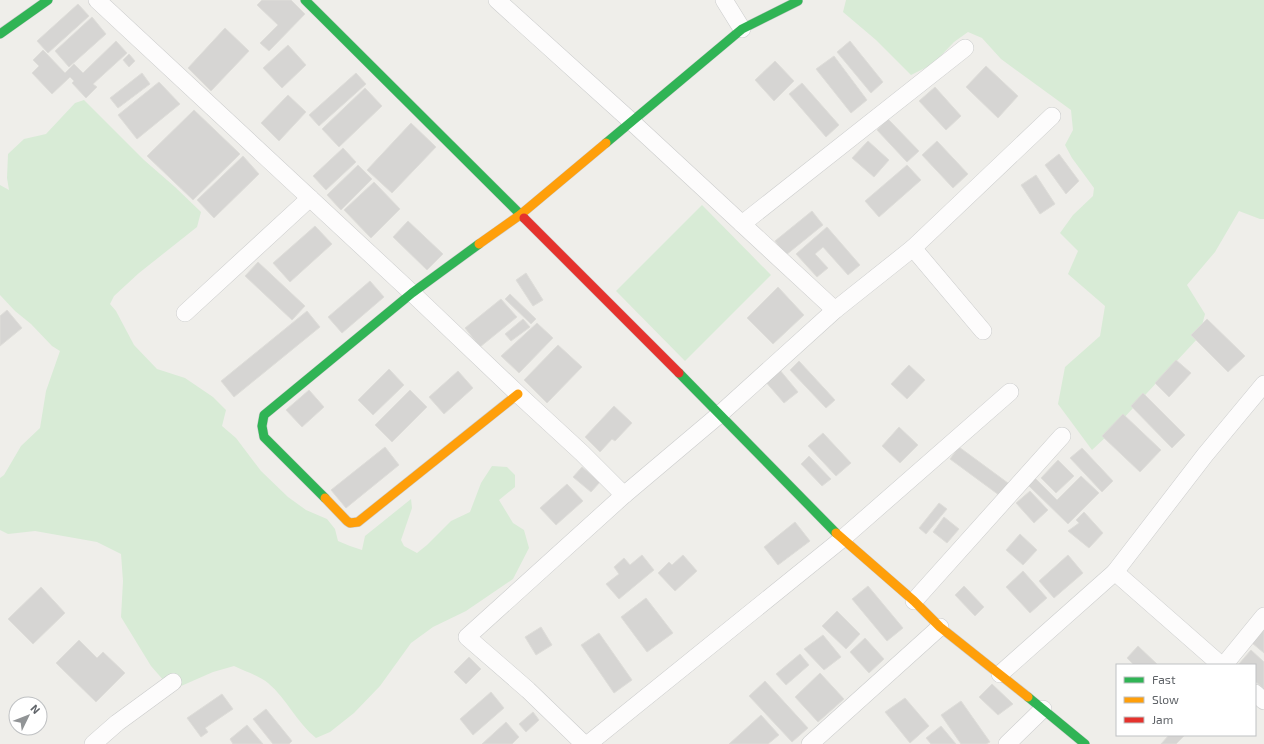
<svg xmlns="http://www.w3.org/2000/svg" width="1264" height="744" viewBox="0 0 1264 744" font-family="'Exo 2',sans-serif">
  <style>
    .green { fill: #d8ebd6 }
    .building { fill: #d6d5d3; stroke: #deddd9 }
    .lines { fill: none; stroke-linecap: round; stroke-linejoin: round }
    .street-casing { stroke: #cbcccc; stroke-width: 18 }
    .fast-casing { stroke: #cacacb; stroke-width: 10 }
    .slow-casing { stroke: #cacacb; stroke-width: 10 }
    .jam-casing { stroke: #cacacb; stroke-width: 10 }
    .street { stroke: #fdfcfc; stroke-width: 17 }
    .fast { stroke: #30b455; stroke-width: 9 }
    .slow { stroke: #ff9f0a; stroke-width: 9 }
    .jam { stroke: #e5322d; stroke-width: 9 }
  </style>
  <rect width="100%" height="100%" fill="#efeeea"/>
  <!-- green -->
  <g class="green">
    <polygon points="846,0 1264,0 1264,219 1260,219 1239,211 1215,252 1187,285 1205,314 1199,337 1108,435 1092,450 1058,404 1065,367 1100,336 1105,306 1068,274 1078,251 1060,233 1073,215 1093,196 1094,188 1072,158 1065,145 1073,130 1071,110 1001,59 982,38 968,32 954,42 933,64 911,75 876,40 843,12"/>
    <path d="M 84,100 L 144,160 L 175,187 L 201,212 L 197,227 L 139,273 L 114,296 L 110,304 L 116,311 L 134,345 L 157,369 L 185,378 L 213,397 L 226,410 L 222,426 L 236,438 L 261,471 L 288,497 L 306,510 L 327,519 L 335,529 L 338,541 L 350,546 L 362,550 L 365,536 L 411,499 L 412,508 L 401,540 L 404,546 L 417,553 L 427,545 L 451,521 L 470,512 L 481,483 L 492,466 L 507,467 L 515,475 L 515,487 L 499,500 L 513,523 L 524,530 L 529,548 L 513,579 L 466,611 L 433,627 L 411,643 L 380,686 L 354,713 L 330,732 L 316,738 C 297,723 287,699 268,683 C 260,676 244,671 234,666 L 213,672 L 172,690 L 151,666 L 121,617 L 123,581 L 121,554 L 97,542 L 35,531 L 8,534 L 0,530 L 0,478 L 4,475 L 21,446 L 40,428 L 46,391 L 60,351 L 52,346 L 31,324 L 15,311 L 0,295 L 0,185 L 9,190 L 7,178 L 8,154 L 24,139 L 46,134 L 75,103 Z"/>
    <polygon points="702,205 771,275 685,361 616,291"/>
  </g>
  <!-- building -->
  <g class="building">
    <polygon points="262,0 291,0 305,14 269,51 260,43 278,25 257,5"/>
    <polygon points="78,4 89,16 48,53 37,41"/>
    <polygon points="92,17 106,34 69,67 55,51"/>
    <polygon points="225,28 249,51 211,91 188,68"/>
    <polygon points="116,41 127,53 93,84 97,87 86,98 72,83 74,81 70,77 52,94 32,73 39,66 33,60 43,50 65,73 74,64 83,73"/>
    <polygon points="850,41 883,82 871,93 837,52"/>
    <polygon points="288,45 306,65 282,88 263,68"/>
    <polygon points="129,54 135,61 129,67 123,60"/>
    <polygon points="834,56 867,100 851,113 816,69"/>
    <polygon points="775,61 794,81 774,101 755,80"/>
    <polygon points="986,66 1018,96 998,118 966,87"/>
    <polygon points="142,73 150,84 118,108 110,98"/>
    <polygon points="356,73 366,84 319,126 309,115"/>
    <polygon points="159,82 180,104 137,139 118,115"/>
    <polygon points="802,83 839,125 826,137 789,94"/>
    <polygon points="935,87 961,116 946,130 919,101"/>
    <polygon points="365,88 382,106 339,147 322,129"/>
    <polygon points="288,95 306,112 279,141 261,123"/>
    <polygon points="194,110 240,154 193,200 147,156"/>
    <polygon points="888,119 919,151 907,162 877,130"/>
    <polygon points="411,123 436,147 392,193 367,170"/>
    <polygon points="868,141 889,160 874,177 852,158"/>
    <polygon points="937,141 968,174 953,188 922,155"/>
    <polygon points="343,148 356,162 326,190 313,176"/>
    <polygon points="1059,154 1079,181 1066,194 1045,165"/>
    <polygon points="243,156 259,174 214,218 197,200"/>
    <polygon points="358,165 372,179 341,210 327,195"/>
    <polygon points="907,165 921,180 879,217 865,201"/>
    <polygon points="1036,175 1055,204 1040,214 1021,185"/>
    <polygon points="374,182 400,209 371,238 344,210"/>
    <polygon points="812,211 823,225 786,255 775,241"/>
    <polygon points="408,221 443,254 427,270 393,237"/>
    <polygon points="315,226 332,244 290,282 273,263"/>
    <polygon points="827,227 860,265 848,275 823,247 815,254 828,268 817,277 796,254"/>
    <polygon points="258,262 305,306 292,320 245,276"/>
    <polygon points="526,273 543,300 533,306 516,280"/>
    <polygon points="370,281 384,297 342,333 328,317"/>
    <polygon points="778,287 804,315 773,344 747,318"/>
    <polygon points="510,294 536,319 531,324 505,299"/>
    <polygon points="501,299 517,317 480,347 465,328"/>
    <polygon points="7,310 22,328 0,346 0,316"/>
    <polygon points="307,311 320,327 234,397 221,381"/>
    <polygon points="523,319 530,327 511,341 505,334"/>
    <polygon points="1207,319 1245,356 1228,372 1191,335"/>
    <polygon points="537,323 553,338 519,373 501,356"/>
    <polygon points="558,345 582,367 547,403 524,380"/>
    <polygon points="1176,360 1191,373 1169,397 1155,383"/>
    <polygon points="799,361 835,400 826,408 790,370"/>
    <polygon points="909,365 925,380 907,399 891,384"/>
    <polygon points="389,369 404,385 373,415 358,400"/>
    <polygon points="779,369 798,392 784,403 765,381"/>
    <polygon points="458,371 473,388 444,414 429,397"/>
    <polygon points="309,390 324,407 302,427 286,410"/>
    <polygon points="410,390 427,407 392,442 375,425"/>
    <polygon points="1143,393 1185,435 1172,448 1131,406"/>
    <polygon points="614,406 632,423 615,441 612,439 600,452 585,437"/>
    <polygon points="1123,414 1161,450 1140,472 1102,436"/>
    <polygon points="899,427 918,445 900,463 882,446"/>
    <polygon points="823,433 851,463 836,476 808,446"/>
    <polygon points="385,447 399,465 346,508 331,490"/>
    <polygon points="959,447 1012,486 1003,498 950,459"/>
    <polygon points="1082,448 1113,481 1102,492 1070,458"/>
    <polygon points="809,456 831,479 822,486 801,464"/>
    <polygon points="1058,460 1074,476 1056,493 1041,478"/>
    <polygon points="582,467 600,482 591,492 573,477"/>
    <polygon points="1081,476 1099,493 1068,524 1028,485 1035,478 1057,500"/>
    <polygon points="567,484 583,501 556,525 540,508"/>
    <polygon points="1030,491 1048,510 1034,523 1016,503"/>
    <polygon points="939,503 947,509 926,534 919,528"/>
    <polygon points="1084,512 1103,533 1089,548 1068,531 1079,523 1076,520"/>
    <polygon points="944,517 959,529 947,543 933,532"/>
    <polygon points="795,522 810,541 778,565 764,547"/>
    <polygon points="1020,534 1037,550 1023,565 1006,550"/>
    <polygon points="642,555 654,570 619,599 606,584 619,574 614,567 624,558 630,565"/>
    <polygon points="683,555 697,571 675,591 658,573 669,562 672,565"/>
    <polygon points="1068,555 1083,573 1054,598 1039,581"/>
    <polygon points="1023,571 1047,598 1030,613 1006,587"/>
    <polygon points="868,586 903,628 887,641 852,599"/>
    <polygon points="964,586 984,607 975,616 955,595"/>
    <polygon points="41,587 65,613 33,644 8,619"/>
    <polygon points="646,598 673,633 647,652 621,617"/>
    <polygon points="837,611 860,634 846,649 822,626"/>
    <polygon points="541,627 552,645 536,655 525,637"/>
    <polygon points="1264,630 1264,653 1252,643"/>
    <polygon points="599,633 632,680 614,693 581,645"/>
    <polygon points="823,635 841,657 824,670 804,649"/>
    <polygon points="865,638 884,659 869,673 850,652"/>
    <polygon points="79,640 97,658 103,652 125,673 96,702 56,663"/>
    <polygon points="1138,646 1158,665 1134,665 1127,658"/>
    <polygon points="1251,650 1264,662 1264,689 1255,681 1255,665 1238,665"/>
    <polygon points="800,654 809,665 786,685 776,674"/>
    <polygon points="469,657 481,669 466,684 454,672"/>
    <polygon points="820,673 844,699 818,722 795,697"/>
    <polygon points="765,681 808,728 792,742 749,696"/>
    <polygon points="992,684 1013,704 998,715 979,697"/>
    <polygon points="491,692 504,708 473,735 460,719"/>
    <polygon points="222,694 233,709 205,728 208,732 201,737 187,718"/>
    <polygon points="905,698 929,726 910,743 885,712"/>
    <polygon points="961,701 990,742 986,744 961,744 941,715"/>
    <polygon points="266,709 292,741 289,744 273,744 253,719"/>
    <polygon points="533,712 539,720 526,732 519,724"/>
    <polygon points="761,715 779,735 768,744 729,744"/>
    <polygon points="506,722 519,737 512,744 482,744"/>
    <polygon points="247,725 263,744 233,744 230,739"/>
    <polygon points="941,726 956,744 931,744 926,738"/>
    <polygon points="1169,735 1183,735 1184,736 1176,744 1161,744"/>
  </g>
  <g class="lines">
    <!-- street casing -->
    <g class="street-casing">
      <g id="street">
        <polyline points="97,0 412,293 518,394 582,453 624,495"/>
        <polyline points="497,0 632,122 835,310"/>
        <polyline points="724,0 742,29"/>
        <polyline points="742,224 965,48"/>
        <polyline points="913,248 983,331"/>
        <polyline points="185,313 310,198"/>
        <polyline points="1115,572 1221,665"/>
        <polyline points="914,601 1062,436"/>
        <polyline points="1224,665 1264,616"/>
        <polyline points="1000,674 1115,572 1205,455 1264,384"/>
        <polyline points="1255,693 1264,701"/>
        <polyline points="93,744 117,723 173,682"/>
        <polyline points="584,744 528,690 467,637 624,495 720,414 835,310 913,248 1052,116"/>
        <polyline points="588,744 842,539 1010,392"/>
        <polyline points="810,744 940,627"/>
        <polyline points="1007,744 1043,709"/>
      </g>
    </g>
    <!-- fast casing -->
    <g class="fast-casing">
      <g id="fast">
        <polyline points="305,0 524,218"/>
        <polyline points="0,34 48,0"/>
        <polyline points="606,143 742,29 798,1"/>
        <polyline points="679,373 836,533"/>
        <polyline points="325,498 264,437 262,426 264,415 412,293 479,244"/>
        <polyline points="1028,697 1085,744"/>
      </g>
    </g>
    <!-- slow casing -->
    <g class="slow-casing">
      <g id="slow">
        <polyline points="479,244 520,215 606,143"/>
        <polyline points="325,498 347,521 350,523 358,522 518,394"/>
        <polyline points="836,533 914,601 940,627 1028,697"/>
      </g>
    </g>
    <!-- jam casing -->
    <g class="jam-casing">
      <polyline id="jam" points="524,218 679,373"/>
    </g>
    <!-- street -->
    <use href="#street" class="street"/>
    <!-- fast -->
    <use href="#fast" class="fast"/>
    <!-- slow -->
    <use href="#slow" class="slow"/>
    <!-- jam -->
    <use href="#jam" class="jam"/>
  </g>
  <!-- legend -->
  <rect x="1116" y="664" width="140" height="72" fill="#ffffff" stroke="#bfc1c3"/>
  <rect x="1124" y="677" width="20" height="6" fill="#30b455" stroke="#bfc1c3"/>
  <text x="1152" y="684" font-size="12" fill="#5f6368">Fast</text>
  <rect x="1124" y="697" width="20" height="6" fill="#ff9f0a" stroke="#bfc1c3"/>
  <text x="1152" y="704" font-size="12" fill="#5f6368">Slow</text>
  <rect x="1124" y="717" width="20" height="6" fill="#e5322d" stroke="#bfc1c3"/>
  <text x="1152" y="724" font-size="12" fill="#5f6368">Jam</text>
  <!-- north arrow -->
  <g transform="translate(28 716) rotate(47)"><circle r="19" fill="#ffffff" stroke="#bfc1c3"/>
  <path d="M0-3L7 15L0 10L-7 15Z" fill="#919496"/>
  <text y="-6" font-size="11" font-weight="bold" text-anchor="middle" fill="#5f6368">N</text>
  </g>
</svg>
